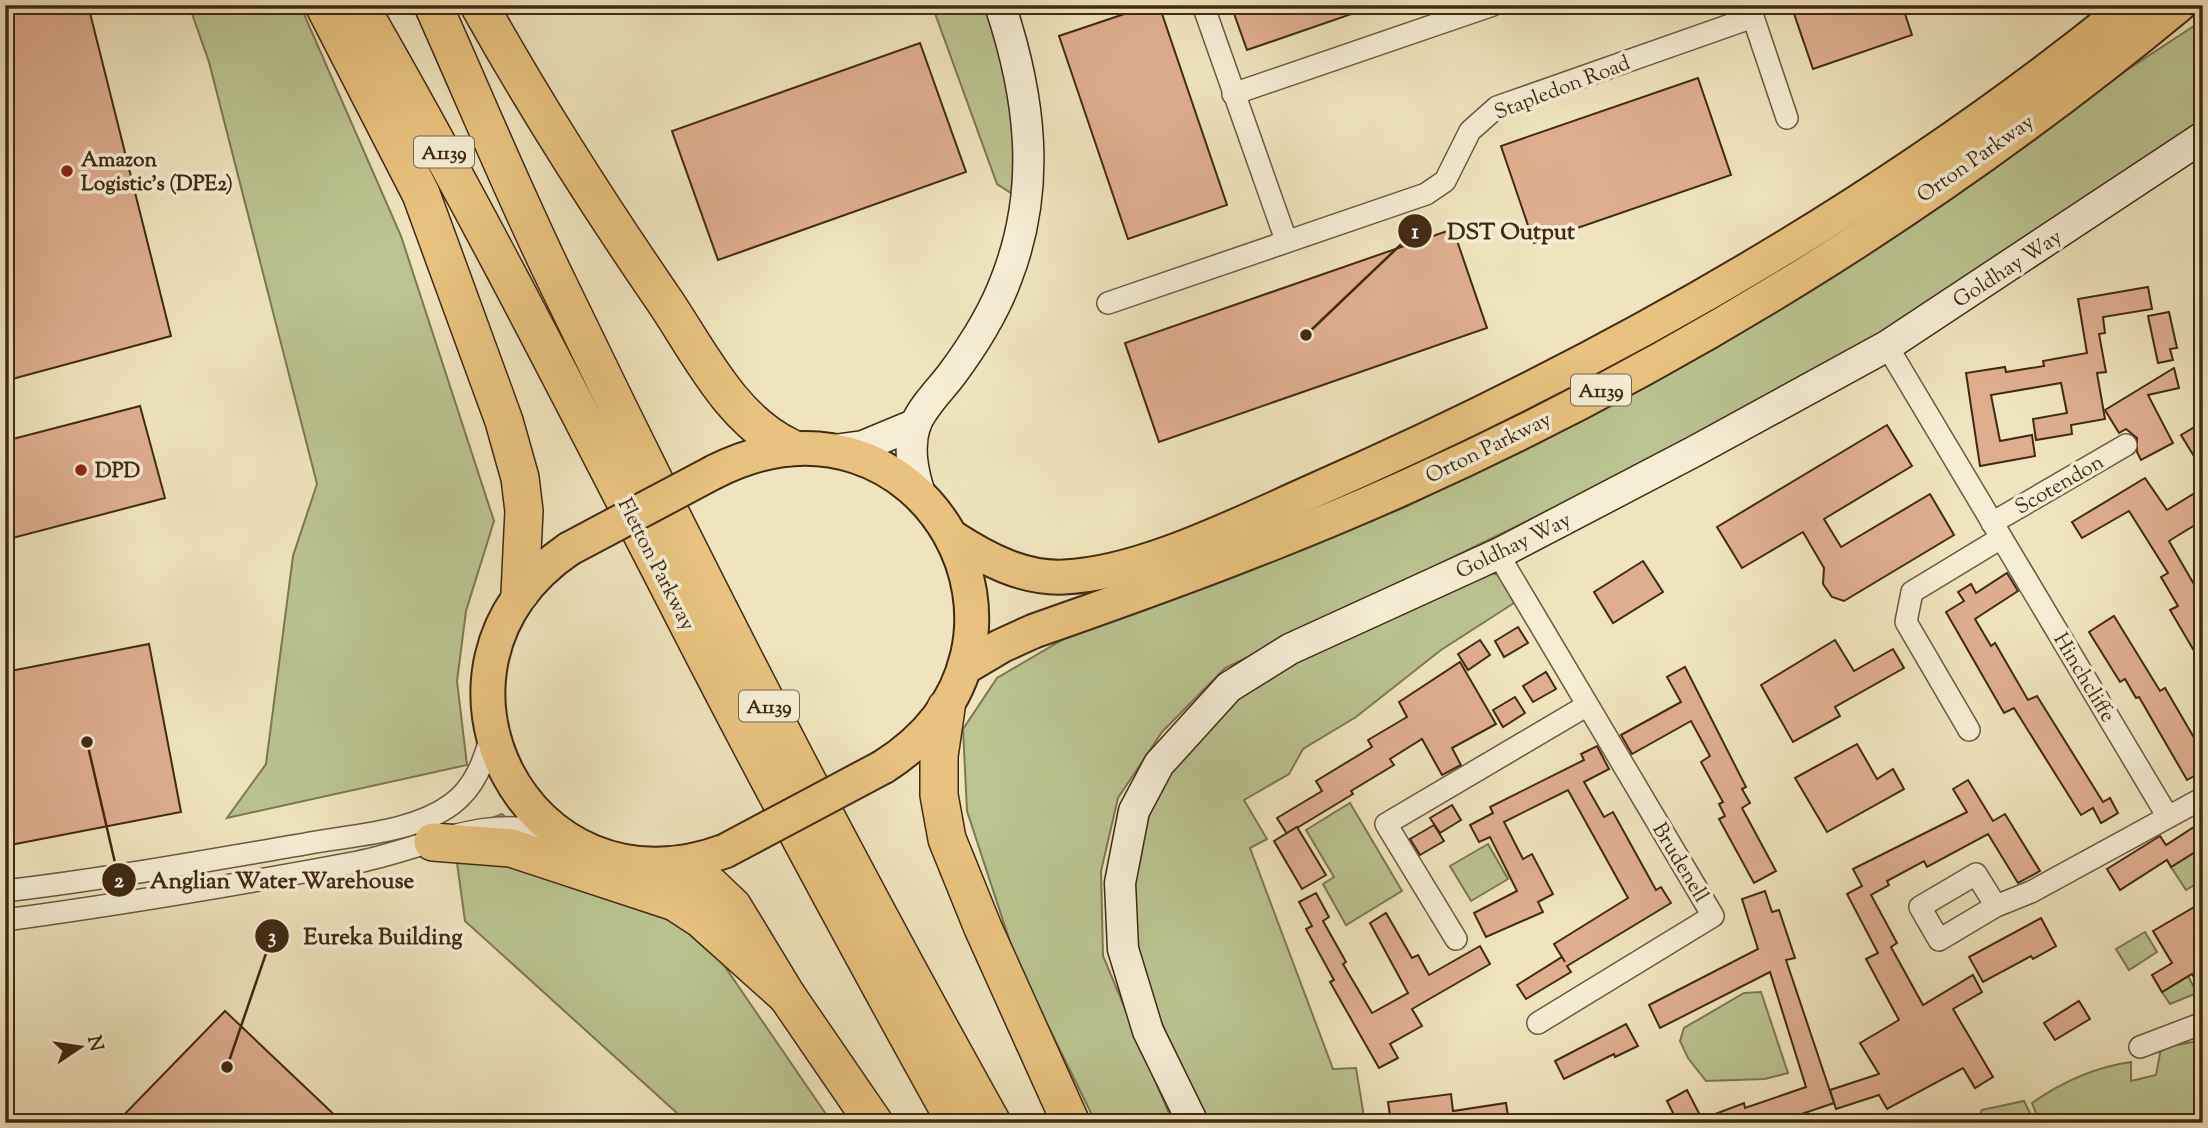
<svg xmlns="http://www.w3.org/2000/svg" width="2208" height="1128" viewBox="0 0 2208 1128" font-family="'Sorts Mill Goudy',serif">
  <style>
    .green { fill: #bac490; stroke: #7e7752; stroke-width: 2 }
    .building { fill: #dfae8f; stroke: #412a13; stroke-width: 2 }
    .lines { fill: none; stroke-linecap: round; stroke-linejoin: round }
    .street-casing { stroke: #6c583e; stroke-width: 24 }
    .secondary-casing { stroke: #412a13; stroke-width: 33 }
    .primary-casing { stroke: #412a13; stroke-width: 37 }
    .highway-casing { stroke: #412a13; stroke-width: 40 }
    .street { stroke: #f5edd4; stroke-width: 21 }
    .secondary { stroke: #f5edd4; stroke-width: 30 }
    .primary { stroke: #e8c27e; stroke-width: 33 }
    .highway { stroke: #e8c27e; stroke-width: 37 }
    .primary-bridge-casing { stroke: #412a13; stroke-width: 37; stroke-linecap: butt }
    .primary-bridge { stroke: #e8c27e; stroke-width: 33 }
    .poi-dot { fill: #8f2418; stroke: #f5edd4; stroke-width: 2.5 }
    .labels { text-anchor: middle; stroke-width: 7; stroke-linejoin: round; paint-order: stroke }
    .shield { fill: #f5edd4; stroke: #77644d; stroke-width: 2 }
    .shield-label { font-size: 19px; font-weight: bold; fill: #412a13 }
    .street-label { font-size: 21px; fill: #412a13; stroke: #f5edd4 }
    .poi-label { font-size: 21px; font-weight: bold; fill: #412a13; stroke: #f5edd4; text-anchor: start }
    .leader { fill: none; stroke: #412a13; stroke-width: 2.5 }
    .callout-dot { fill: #412a13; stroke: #f5edd4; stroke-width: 2.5 }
    .mark-label { font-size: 21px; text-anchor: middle; font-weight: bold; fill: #fff }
    .callout-label { font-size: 23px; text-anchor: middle; font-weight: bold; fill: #412a13; stroke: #f5edd4; stroke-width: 7; stroke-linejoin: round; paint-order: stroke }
  </style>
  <rect width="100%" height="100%" fill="#efe4bd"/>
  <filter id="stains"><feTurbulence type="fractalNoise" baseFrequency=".00286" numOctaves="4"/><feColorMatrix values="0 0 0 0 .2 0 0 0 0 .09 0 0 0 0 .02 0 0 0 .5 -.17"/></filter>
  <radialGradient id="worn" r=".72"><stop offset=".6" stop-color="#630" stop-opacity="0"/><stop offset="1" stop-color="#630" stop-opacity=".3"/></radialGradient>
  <!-- green -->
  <g class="green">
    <polygon points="189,5 300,5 401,236 494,521 466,611 457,681 467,765 227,818 266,764 293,556 317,484 209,62"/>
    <polygon points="932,5 988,5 1018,128 1014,195 997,184"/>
    <polygon points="2203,20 2203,125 1887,346 1225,668 1162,732 1118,798 1101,871 1103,956 1173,1123 1096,1123 1017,963 967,811 963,729 997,678 1074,633 1403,508 1548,438 1661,376"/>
    <polygon points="1490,573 1501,575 1514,603 1441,650 1356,717 1303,749 1289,774 1244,800 1267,839 1250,848 1333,1069 1356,1068 1365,1123 1206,1123 1140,974 1131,932 1133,879 1138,844 1160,785 1221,710 1303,656"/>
    <polygon points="1350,803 1402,891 1346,925 1323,884 1334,877 1306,830"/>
    <polygon points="502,814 583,888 684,907 832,1123 688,1123 465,921 453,834"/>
    <polygon points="1488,844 1508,879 1471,901 1450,866"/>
    <polygon points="2203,847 2203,880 2186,890 2171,867"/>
    <polygon points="2145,932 2157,952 2129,970 2116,949"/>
    <polygon points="2188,976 2197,993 2170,1004 2162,992"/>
    <polygon points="1761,992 1788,1073 1765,1079 1706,1081 1688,1058 1680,1041 1684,1028 1744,993"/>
    <path d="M 2203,1040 L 2203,1123 L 2039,1121 L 2032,1103 C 2062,1082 2095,1067 2131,1062 L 2131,1081 L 2156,1075 L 2161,1048 Z"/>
    <polygon points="2024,1101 2035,1123 1967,1123 1969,1120 1977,1120 1982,1110"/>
  </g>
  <!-- building -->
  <g class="building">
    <polygon points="5,5 88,5 171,336 5,381"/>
    <polygon points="1151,5 1159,5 1227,205 1128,239 1059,36"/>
    <polygon points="1231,5 1368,5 1369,8 1247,50"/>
    <polygon points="1791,5 1902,5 1912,35 1813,69"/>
    <polygon points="920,43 966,172 718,260 672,131"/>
    <polygon points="1698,78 1731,175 1534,243 1501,146"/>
    <polygon points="1453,229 1487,328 1159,442 1125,343"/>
    <polygon points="2148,287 2152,309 2103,317 2105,333 2099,334 2106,372 2097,373 2105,419 2071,425 2072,434 2036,440 2033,419 2067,413 2061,383 1991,395 2000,441 2032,435 2035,456 1980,466 1966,373 2005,367 2006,372 2044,366 2043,361 2087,353 2078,299"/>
    <polygon points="2169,312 2177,348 2170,349 2173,360 2158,363 2148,316"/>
    <polygon points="2174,368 2179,388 2148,395 2173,443 2141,460 2137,452 2137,438 2126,429 2119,433 2105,410"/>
    <polygon points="140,406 165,498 5,540 5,441"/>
    <polygon points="2203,422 2203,471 2181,435"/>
    <polygon points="1887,425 1912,466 1824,519 1841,547 1930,494 1954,535 1844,601 1832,597 1823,584 1824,568 1803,532 1742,568 1717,527"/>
    <polygon points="2145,478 2167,510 2203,488 2203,520 2169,541 2199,593 2195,596 2203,608 2203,666 2170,610 2178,606 2161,577 2168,573 2129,511 2082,538 2072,522"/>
    <polygon points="1643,561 1663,592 1613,623 1594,592"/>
    <polygon points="2007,573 2018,591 1975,619 1991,646 1995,643 2028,700 2037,696 2103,802 2110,798 2118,813 2101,823 2093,808 2081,815 2014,708 2004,713 1946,612 1964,601 1958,592 1971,584 1976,593"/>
    <polygon points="2114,616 2160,691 2165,688 2203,753 2203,771 2187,780 2139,697 2136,698 2125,679 2120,682 2089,632"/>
    <polygon points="1518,627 1528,643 1504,657 1495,641"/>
    <polygon points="1480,640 1490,655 1468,670 1458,654"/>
    <polygon points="1835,640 1854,671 1893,649 1904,668 1835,707 1840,716 1793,742 1761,685"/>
    <polygon points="149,644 181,812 5,846 5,672"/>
    <polygon points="1460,662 1496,724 1452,748 1461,765 1442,775 1422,739 1390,759 1394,765 1351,791 1353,794 1287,834 1277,818 1322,791 1316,781 1372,747 1368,740 1407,717 1399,702"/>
    <polygon points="1685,667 1746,787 1742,789 1750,803 1742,808 1776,871 1754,883 1719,819 1725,816 1719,804 1723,802 1701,762 1710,756 1691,721 1632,754 1621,735 1681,702 1667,677"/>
    <polygon points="1546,672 1556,689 1533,702 1523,686"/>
    <polygon points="1515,697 1525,713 1503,727 1493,710"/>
    <polygon points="1857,744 1877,779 1893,769 1904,789 1827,832 1795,778"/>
    <polygon points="1597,746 1609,769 1584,782 1604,817 1613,812 1656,890 1661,887 1671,903 1567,966 1571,972 1526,999 1517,985 1562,957 1565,962 1554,944 1628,898 1568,790 1504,822 1523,859 1532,854 1553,894 1538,902 1543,912 1486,937 1474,913 1517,891 1490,837 1479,842 1470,825 1493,813 1490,807 1584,760 1581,754"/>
    <polygon points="1968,780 1993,821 2005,814 2040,871 2018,883 1988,834 1927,867 1924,861 1887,881 1889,885 1871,895 1897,943 1891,947 1923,1005 1973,975 1982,992 1953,1009 1993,1077 1975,1088 1963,1068 1887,1109 1879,1095 1836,1109 1830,1090 1879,1074 1860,1043 1899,1020 1866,959 1878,953 1847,894 1862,886 1853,869 1967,812 1953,789"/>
    <polygon points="1452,805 1461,820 1440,833 1430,818"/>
    <polygon points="2203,821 2203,847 2171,867 2167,860 2120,890 2107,869 2160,836 2166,845"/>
    <polygon points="1434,825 1444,841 1420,855 1410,839"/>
    <polygon points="1297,827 1326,875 1302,889 1274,841"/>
    <polygon points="1765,891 1772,912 1779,910 1795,958 1786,960 1834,1103 1775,1123 1678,1123 1667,1101 1687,1090 1702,1119 1744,1103 1745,1108 1806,1087 1770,972 1660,1028 1649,1005 1758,949 1742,899"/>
    <polygon points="1316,893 1329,917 1323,921 1346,962 1343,964 1372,1013 1408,993 1370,923 1386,913 1412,958 1418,955 1429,975 1480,946 1490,964 1412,1009 1422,1026 1390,1044 1398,1058 1379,1068 1330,982 1334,980 1306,929 1312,926 1299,902"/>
    <polygon points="2203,902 2203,993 2192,974 2162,992 2152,975 2172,963 2153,931"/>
    <polygon points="2041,918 2056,946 2033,959 2031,956 1983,982 1969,957"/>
    <polygon points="2079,1001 2090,1019 2055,1040 2044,1023"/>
    <polygon points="225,1011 343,1123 116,1123"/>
    <polygon points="1626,1024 1638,1046 1615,1057 1614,1054 1564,1079 1555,1061"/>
    <polygon points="1451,1094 1453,1111 1506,1103 1509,1123 1421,1123 1421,1119 1391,1123 1388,1102"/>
  </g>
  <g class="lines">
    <!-- street casing -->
    <g class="street-casing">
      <g id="street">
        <polyline points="1203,5 1286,240"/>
        <polyline points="1749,5 1787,118"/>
        <polyline points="1233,94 1493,5"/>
        <polyline points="1108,303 1426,194 1445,181 1470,131 1497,107 1753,17"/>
        <polyline points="1887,346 2168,817"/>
        <polyline points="1992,523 2126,445"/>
        <polyline points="1498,554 1713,916 1538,1023"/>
        <polyline points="1969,730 1906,622 1912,592 2001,538"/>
        <path d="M 5,891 C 106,879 205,861 305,844 C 352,835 413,833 452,804 C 475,787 484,761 491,736"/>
        <polyline points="1996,906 1976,874 1920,907 1939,940 1996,906 2031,892 2203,798"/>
        <path d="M 5,920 C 123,904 241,884 358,862 C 423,849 488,812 555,835"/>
        <polyline points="1456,939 1386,824 1586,706"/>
        <polyline points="2140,1047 2203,1023"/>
      </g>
    </g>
    <!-- secondary casing -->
    <g class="secondary-casing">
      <g id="secondary">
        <polyline points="834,450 863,446 916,424"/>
        <path d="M 920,494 C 913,472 908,449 915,426 C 921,408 941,389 952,374 C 975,343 994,313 1007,277 C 1042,186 1030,95 1000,5"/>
        <polyline points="1193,1123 1148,1031 1123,949 1120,883 1134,811 1159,764 1229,687 1290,649 1498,554 1695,451 1887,346 2203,137"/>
      </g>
    </g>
    <!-- primary casing -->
    <g class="primary-casing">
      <g id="primary">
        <path d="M 714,472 C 922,366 1077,645 883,767"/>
        <path d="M 952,537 C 986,559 1023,579 1064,577 C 1141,574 1241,523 1311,492 C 1603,364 1882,207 2130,5"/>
        <path d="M 569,549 C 395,668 526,925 725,851"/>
        <path d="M 964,668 L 1001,646 L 1034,631 C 1160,587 1286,541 1408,486 C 1684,362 1946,198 2179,5"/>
      </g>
    </g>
    <!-- highway casing -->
    <g class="highway-casing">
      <g id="highway">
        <polyline points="324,5 421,194 504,421 520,478 524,511 520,593"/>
        <path d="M 359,5 C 474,204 577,408 682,612 C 770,784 862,954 956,1123"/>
        <path d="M 433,5 C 475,99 514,194 559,286 C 695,569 839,849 992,1123"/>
        <path d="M 479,5 C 536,107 600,207 666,303 C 700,354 732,420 789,447"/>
        <polyline points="946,708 939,756 939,795 947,839 983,928 1071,1123"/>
        <polyline points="433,842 511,848 675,902 701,919 787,996"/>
        <polyline points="673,865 711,886 733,907 787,996 874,1123"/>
      </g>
    </g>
    <!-- street -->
    <use href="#street" class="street"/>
    <!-- secondary -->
    <use href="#secondary" class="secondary"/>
    <!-- primary -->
    <use href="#primary" class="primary"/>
    <!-- highway -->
    <use href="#highway" class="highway"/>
    <!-- primary-bridge casing -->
    <g class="primary-bridge-casing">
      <g id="primary-bridge">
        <polyline points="569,549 714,472"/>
        <polyline points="725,851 883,767"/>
      </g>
    </g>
    <!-- primary-bridge -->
    <use href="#primary-bridge" class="primary-bridge"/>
  </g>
  <!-- markers -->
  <g class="poi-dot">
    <circle cx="67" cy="171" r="7"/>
    <circle cx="81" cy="470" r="7"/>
  </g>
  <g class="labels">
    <!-- shield labels -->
    <g class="shield">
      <rect x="414" y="136.5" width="60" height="31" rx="5"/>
      <rect x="1571" y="374.5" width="60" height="31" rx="5"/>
      <rect x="739" y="690.5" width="60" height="31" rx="5"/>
    </g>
    <g class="shield-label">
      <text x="444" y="159">A1139</text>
      <text x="1601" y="397">A1139</text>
      <text x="769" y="713">A1139</text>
    </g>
    <!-- street labels -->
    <g class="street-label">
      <text transform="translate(1562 87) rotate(-21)" y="7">Stapledon Road</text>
      <text transform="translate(1975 158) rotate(-35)" y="7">Orton Parkway</text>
      <text transform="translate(2007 268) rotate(-33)" y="7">Goldhay Way</text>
      <text transform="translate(1488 447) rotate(-26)" y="7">Orton Parkway</text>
      <text transform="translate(2059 484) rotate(-30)" y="7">Scotendon</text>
      <text transform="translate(1513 545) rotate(-26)" y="7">Goldhay Way</text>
      <text transform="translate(657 564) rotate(63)" y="7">Fletton Parkway</text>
      <text transform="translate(2085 677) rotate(59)" y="7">Hinchcliffe</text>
      <text transform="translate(1681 862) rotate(59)" y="7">Brudenell</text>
    </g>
    <!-- poi labels -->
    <g class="poi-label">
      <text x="81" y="166">Amazon<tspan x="81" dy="24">Logistic's (DPE2)</tspan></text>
      <text x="95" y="477">DPD</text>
    </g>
  </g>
  <!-- callouts -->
  <path class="leader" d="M1306 335L1415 231M87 742L119 880M227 1067L272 936"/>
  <g class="callout-dot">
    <circle cx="1306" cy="335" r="7"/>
    <circle cx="87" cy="742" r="7"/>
    <circle cx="227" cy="1067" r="7"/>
    <circle cx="1415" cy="231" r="18"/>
    <circle cx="119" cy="880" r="18"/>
    <circle cx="272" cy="936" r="18"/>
  </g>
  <g class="mark-label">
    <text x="1415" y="238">1</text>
    <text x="119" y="887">2</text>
    <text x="272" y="943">3</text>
  </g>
  <g class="callout-label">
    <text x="1511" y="239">DST Output</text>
    <text x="282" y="888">Anglian Water Warehouse</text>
    <text x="383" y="944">Eureka Building</text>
  </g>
  <!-- margin -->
  <rect width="2208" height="1128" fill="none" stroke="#efe4bd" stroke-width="28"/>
  <rect x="7" y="7" width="2194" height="1114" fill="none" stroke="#412a13" stroke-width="3.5"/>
  <rect x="14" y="14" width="2180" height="1100" fill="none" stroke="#412a13" stroke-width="2"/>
  <!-- north arrow -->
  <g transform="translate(80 1047) rotate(77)" stroke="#f5edd4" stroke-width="5" paint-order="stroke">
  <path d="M0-5L12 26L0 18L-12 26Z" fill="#412a13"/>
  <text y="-10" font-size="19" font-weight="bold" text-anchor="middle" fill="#412a13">N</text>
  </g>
  <rect width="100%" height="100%" filter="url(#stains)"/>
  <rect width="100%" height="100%" fill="url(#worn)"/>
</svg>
